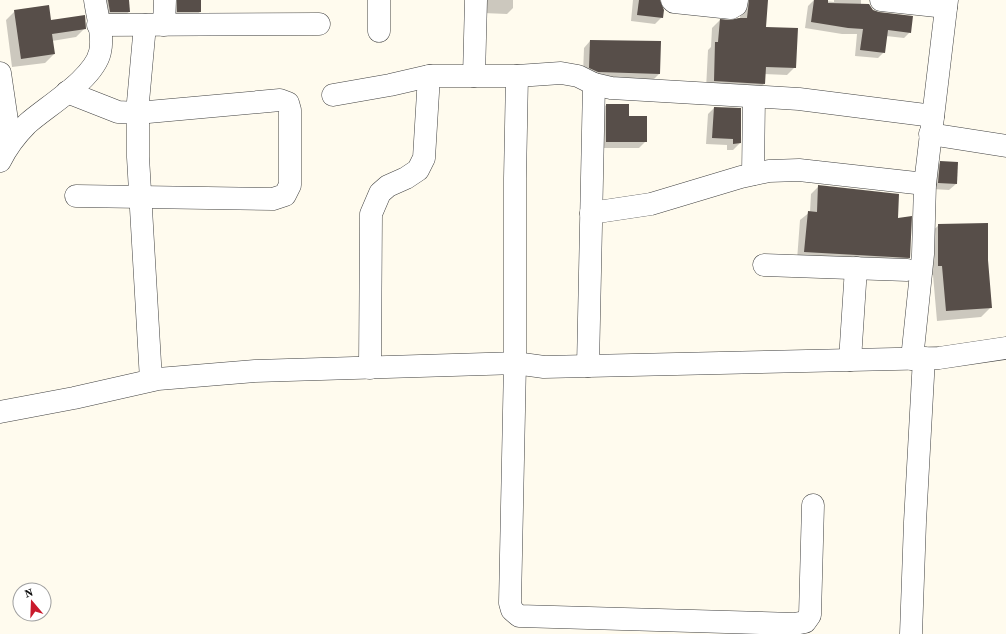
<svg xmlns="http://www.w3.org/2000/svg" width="1006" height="634" viewBox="0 0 1006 634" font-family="'Source Serif 4',serif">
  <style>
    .shadow { fill: #0003 }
    .building { fill: #574e49 }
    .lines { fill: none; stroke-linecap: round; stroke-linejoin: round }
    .minor-casing { stroke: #414141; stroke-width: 23 }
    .tertiary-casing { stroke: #414141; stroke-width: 23 }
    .minor { stroke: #fff; stroke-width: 22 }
    .tertiary { stroke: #fff; stroke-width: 22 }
  </style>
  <rect width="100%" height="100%" fill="#fffbee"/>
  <!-- shadow -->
  <g class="shadow">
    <polygon points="99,0 128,0 129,12 123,18 104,18"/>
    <polygon points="169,0 200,0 200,12 193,18 171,18"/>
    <polygon points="481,0 513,0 513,8 507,14 483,13"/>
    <polygon points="633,0 659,0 662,17 655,24 631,21"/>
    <polygon points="742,0 767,0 765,28 795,67 787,75 764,74 764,84 756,92 706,89 708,50 711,47 712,28 720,20 730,21 740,18"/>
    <polygon points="814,0 834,2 834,0 861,0 861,5 879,13 910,32 904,38 886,36 884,52 878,58 855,56 857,34 842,34 805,28 808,6"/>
    <polygon points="15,11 50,21 85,28 76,37 52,41 54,54 45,63 12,67 6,20"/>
    <polygon points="590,41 660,42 659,74 652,81 596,80 583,74 584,48"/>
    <polygon points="606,105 628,117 646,141 639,148 600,148 600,112"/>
    <polygon points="714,108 740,143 733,150 727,150 727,145 706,144 708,114"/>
    <polygon points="941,162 956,184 949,190 932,189 934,169"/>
    <polygon points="819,186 897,219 909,258 901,266 797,260 800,220 810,212 811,194"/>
    <polygon points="939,225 987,260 991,307 981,317 937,321 933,275 929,275 929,234"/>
  </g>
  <!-- building -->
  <g class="building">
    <polygon points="108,0 129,0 130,12 110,12"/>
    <rect x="177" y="0" width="24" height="12"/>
    <polygon points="639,0 660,0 664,10 663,18 637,15"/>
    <polygon points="749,0 768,0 766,27 798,28 796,68 766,67 765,84 714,81 715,42 718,42 720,19 730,20 739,18 747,18"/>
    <polygon points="814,0 828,0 828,3 869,4 873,10 879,12 913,16 911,33 888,30 885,53 860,50 863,29 848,28 811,22"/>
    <polygon points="49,5 51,20 85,15 86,29 52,34 55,54 21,59 14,10"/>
    <polygon points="590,40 661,41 660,74 598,72 589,68"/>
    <polygon points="606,104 629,104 629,116 647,116 647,142 606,142"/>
    <polygon points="714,107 741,108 741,143 733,144 733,139 712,138"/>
    <polygon points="940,161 958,162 957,184 938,183"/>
    <polygon points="818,185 899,194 898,218 912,216 910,258 804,252 808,211 817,212"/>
    <polygon points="988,223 988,260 992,308 946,311 942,266 938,266 938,224"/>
  </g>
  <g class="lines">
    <!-- minor casing -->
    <g class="minor-casing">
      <g id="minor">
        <polyline points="672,0 674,2 731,8 736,5 737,0"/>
        <polyline points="881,0 946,7"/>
        <polyline points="98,25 319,24"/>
        <polyline points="145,25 138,102 138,157 151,380"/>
        <polyline points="164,25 165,0"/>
        <polyline points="379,31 379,0"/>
        <polyline points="0,73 10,141"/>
        <polyline points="474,76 476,0"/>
        <polyline points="517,76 515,178 515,363 510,603 512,610 519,616 794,624 805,622 810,615 813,505"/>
        <polyline points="67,92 118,112 137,113 280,100 288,103 290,110 290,185 285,195 273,199 76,196"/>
        <polyline points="333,95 390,85 429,76 517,76 561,73 578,76 594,84 611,88 799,99 933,116"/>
        <polyline points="930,134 1006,146"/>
        <path d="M 0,161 C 7,147 15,136 27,124 C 47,106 94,79 100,52 C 104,36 97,16 95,0"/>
        <polyline points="753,174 754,97"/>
        <polyline points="591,213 651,204 741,177 769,171 799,170 925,184"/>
        <polyline points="764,265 907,270"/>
        <polyline points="912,359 923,254 925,184 947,0"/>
        <polyline points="850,360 856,268"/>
        <polyline points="588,366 594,84"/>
        <polyline points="370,368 371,214 380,193 388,186 406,178 418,170 424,158 429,76"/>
        <polyline points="911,634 915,522 924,358"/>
      </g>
    </g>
    <!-- tertiary casing -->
    <g class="tertiary-casing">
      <polyline id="tertiary" points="0,412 74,398 158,379 255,371 515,363 544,367 939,358 1006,348"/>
    </g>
    <!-- minor -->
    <use href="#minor" class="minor"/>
    <!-- tertiary -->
    <use href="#tertiary" class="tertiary"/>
  </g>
  <!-- north arrow -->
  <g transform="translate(32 602) rotate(341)"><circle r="19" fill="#ffffff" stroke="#9f9f9f"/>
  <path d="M0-3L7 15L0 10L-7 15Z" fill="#c91a2c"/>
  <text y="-6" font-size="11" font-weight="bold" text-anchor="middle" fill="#0e0e0e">N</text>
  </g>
</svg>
